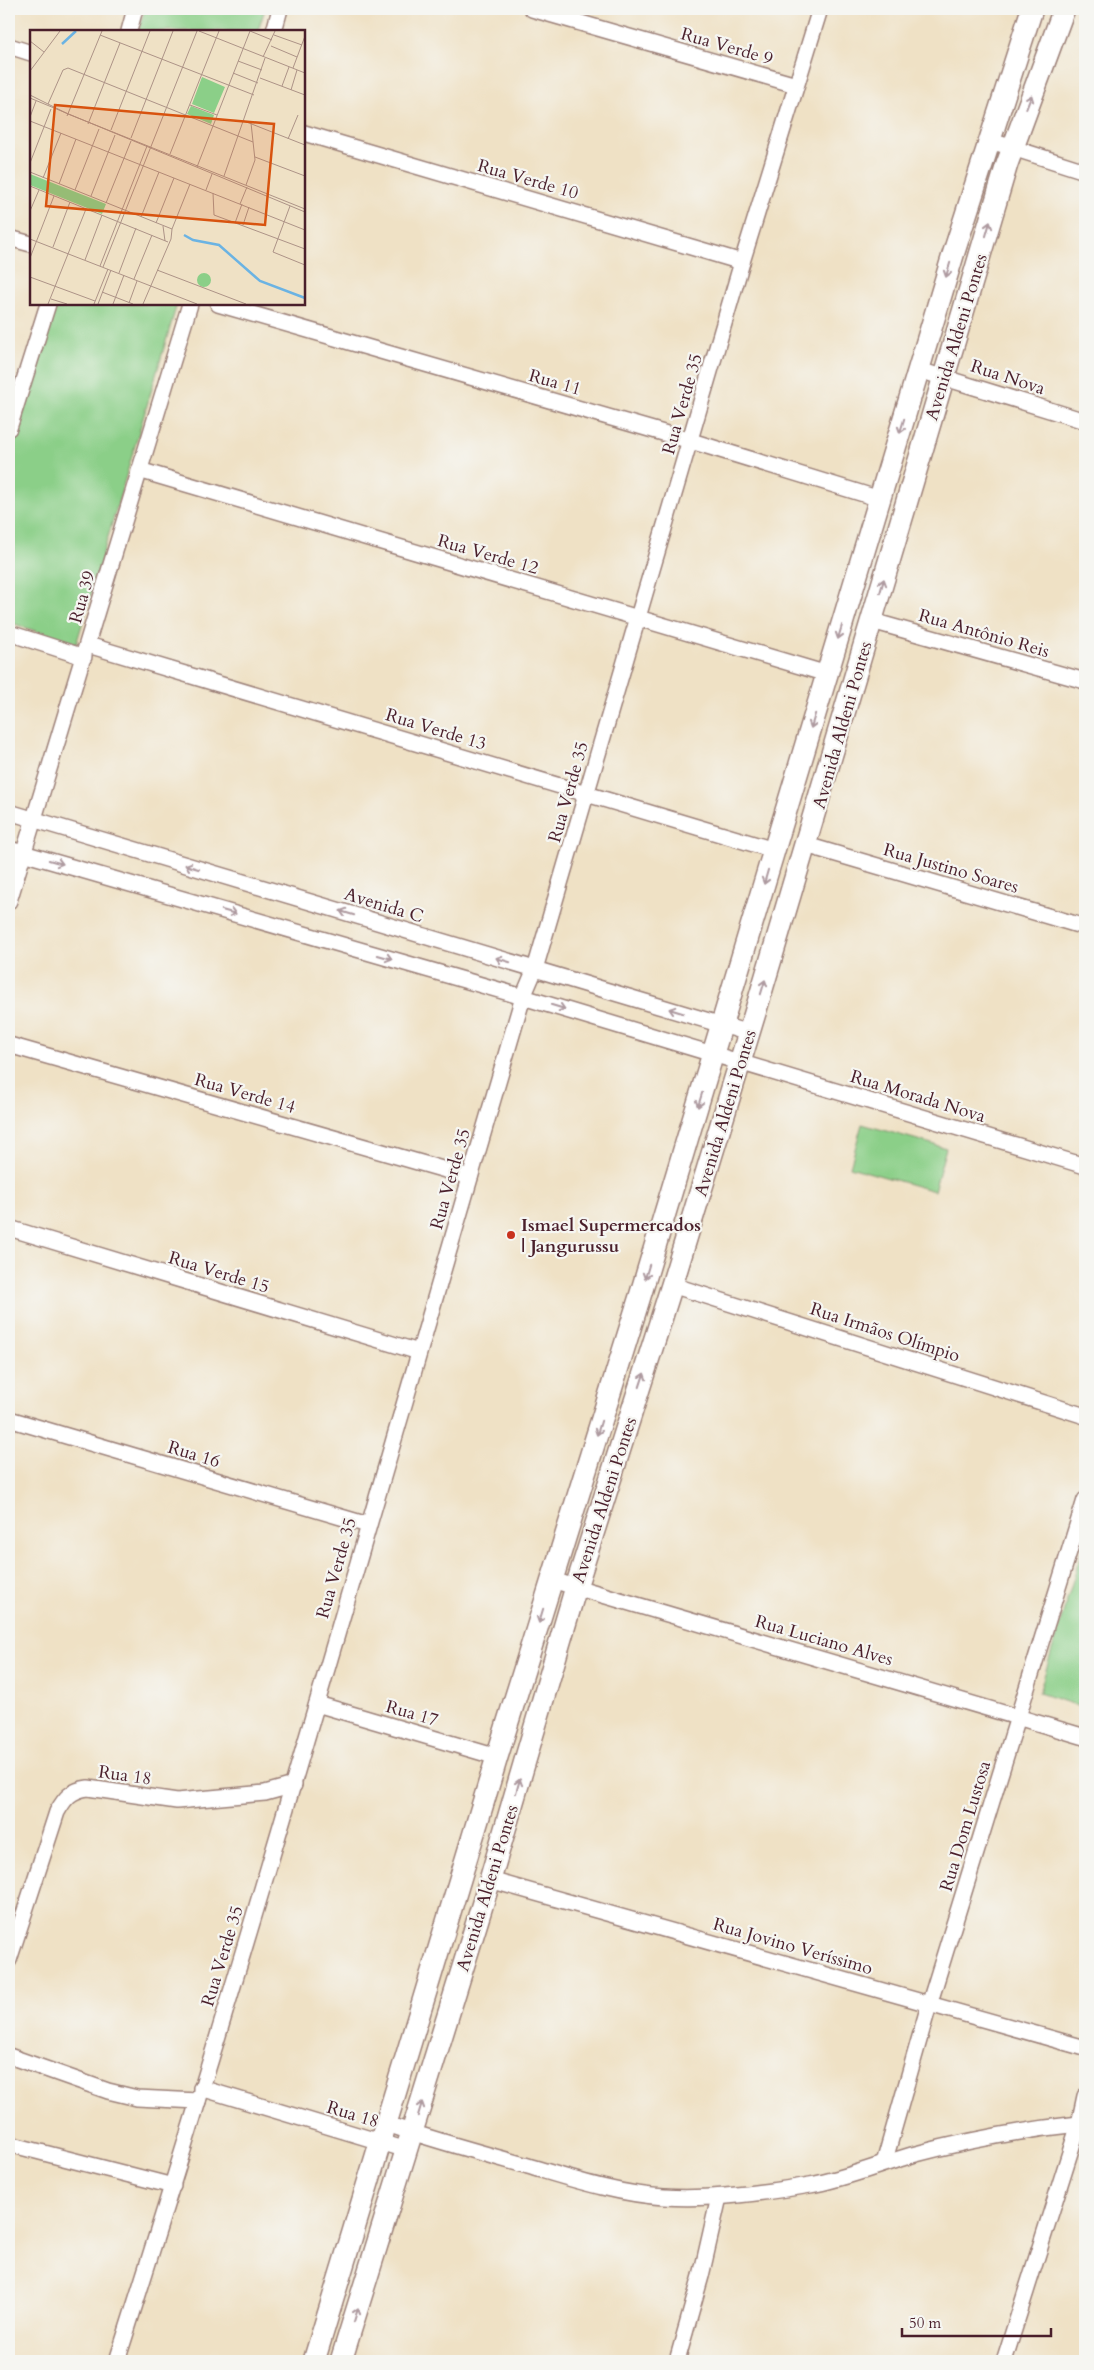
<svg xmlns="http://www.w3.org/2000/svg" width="1094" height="2370" viewBox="0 0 1094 2370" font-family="Cardo,serif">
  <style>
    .green { fill: #8bcf88; stroke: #6a775a }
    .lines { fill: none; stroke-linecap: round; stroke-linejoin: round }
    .minor-casing { stroke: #9c8078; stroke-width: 18 }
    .secondary-casing { stroke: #9c8078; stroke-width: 24 }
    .minor { stroke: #fff; stroke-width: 15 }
    .secondary { stroke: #fff; stroke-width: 21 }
    .oneway { stroke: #ae9aa0 }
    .poi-dot { fill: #c8321e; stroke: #f6f6f2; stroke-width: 2 }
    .labels { text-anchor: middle; stroke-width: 4.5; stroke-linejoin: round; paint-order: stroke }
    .street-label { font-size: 18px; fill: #4a1f2b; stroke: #f6f6f2 }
    .poi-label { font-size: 18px; font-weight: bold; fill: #4a1f2b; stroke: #f6f6f2; text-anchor: start }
    .inset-river { fill: none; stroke: #6bb3e3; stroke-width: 2.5 }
    .inset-road { fill: none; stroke: #ad9387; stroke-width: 1 }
    .view { fill: #d8530f; fill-opacity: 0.15; stroke: #d8530f; stroke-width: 2.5 }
    .inset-edge { fill: none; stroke: #4a1f2b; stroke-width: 2.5 }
  </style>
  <rect width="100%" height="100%" fill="#f6f6f2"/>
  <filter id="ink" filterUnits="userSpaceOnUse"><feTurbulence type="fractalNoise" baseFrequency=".02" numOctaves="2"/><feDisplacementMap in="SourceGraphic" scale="10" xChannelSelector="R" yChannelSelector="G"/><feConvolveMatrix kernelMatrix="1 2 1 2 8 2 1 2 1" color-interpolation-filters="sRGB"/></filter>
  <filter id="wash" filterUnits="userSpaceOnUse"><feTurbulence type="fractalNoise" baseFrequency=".0096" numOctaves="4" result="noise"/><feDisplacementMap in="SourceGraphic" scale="20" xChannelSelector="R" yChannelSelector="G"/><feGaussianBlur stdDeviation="1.12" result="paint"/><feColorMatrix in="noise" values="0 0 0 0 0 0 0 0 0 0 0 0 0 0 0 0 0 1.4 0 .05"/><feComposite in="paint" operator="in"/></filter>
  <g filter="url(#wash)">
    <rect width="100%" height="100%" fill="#efe1c5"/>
    <!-- green -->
    <g class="green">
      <polygon points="145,9 265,9 258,31 138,31"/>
      <polygon points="56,304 177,304 76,645 9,622 9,461"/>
      <polygon points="862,1124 946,1148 934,1191 850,1167"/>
      <polygon points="1085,1540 1085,1708 1039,1693"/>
    </g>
  </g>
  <g filter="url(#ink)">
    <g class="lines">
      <!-- minor casing -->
      <g class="minor-casing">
        <g id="minor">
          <polyline points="532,9 796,85"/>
          <polyline points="129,31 135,9"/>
          <polyline points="274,31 280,9"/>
          <polyline points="9,46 31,53"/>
          <polyline points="304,133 742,262"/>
          <polyline points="988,140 1085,171"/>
          <polyline points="9,238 31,244"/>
          <polyline points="218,304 691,441 880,499"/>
          <polyline points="919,370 1085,421"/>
          <polyline points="9,428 48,304"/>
          <polyline points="139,470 827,674"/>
          <polyline points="872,621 1085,681"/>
          <polyline points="9,633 84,657"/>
          <polyline points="88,645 774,850"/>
          <polyline points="9,812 749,1033"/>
          <polyline points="806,845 1085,927"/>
          <polyline points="9,849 523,997 1085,1166"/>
          <polyline points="9,901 190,304"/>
          <polyline points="9,1045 470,1177"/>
          <polyline points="9,1228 419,1352"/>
          <polyline points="672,1285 1085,1416"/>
          <polyline points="9,1419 368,1525"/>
          <polyline points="552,1580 1085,1737"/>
          <polyline points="317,1704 497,1757"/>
          <polyline points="490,1880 1085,2048"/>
          <path d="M 9,1960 L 57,1812 C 65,1798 71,1790 88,1788 L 177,1801 L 265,1793 L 294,1785"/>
          <polyline points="9,2056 108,2091 137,2098 198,2101"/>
          <polyline points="201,2088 407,2150"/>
          <path d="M 387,2124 C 433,2140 481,2153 528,2166 C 572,2179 617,2194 664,2197 C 712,2200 763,2193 810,2185 C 845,2179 878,2165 912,2155 C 969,2140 1020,2130 1079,2124"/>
          <polyline points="9,2144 173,2186"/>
          <polyline points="884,2163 929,2005 1085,1500"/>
          <path d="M 117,2361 C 261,1909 389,1452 523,997 L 535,969 L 742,262 L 820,9"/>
          <polyline points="677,2361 701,2276 719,2197"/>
          <polyline points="1004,2361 1079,2124 1085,2096"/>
        </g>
      </g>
      <!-- secondary casing -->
      <g class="secondary-casing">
        <g id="secondary">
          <polyline points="314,2361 497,1757 641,1293 953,255 1032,9"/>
          <polyline points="341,2361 490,1880 576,1587 672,1285 755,1013 1007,164 1064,9"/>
        </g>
      </g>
      <!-- minor -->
      <use href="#minor" class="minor"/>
      <!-- secondary -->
      <use href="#secondary" class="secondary"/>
    </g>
    <!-- one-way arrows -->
    <defs><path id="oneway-shaft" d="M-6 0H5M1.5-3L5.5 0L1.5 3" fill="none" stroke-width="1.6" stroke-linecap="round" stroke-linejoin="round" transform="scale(1.25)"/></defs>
    <g class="oneway">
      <use href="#oneway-shaft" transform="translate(1029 102) rotate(-69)"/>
      <use href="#oneway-shaft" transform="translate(988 229) rotate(-74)"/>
      <use href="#oneway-shaft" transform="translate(948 270) rotate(107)"/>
      <use href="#oneway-shaft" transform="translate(902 426) rotate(107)"/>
      <use href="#oneway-shaft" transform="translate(882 586) rotate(-74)"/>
      <use href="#oneway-shaft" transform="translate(840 632) rotate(107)"/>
      <use href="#oneway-shaft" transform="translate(813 721) rotate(107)"/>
      <use href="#oneway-shaft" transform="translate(56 862) rotate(16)"/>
      <use href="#oneway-shaft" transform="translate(192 867) rotate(-163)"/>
      <use href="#oneway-shaft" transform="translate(766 877) rotate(106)"/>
      <use href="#oneway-shaft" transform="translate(229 912) rotate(16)"/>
      <use href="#oneway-shaft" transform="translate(347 913) rotate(-163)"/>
      <use href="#oneway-shaft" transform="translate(385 957) rotate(16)"/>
      <use href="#oneway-shaft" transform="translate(503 960) rotate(-163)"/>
      <use href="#oneway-shaft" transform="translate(763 987) rotate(-73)"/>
      <use href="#oneway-shaft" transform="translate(558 1007) rotate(17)"/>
      <use href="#oneway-shaft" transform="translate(676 1011) rotate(-163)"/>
      <use href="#oneway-shaft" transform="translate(700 1100) rotate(107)"/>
      <use href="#oneway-shaft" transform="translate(647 1272) rotate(107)"/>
      <use href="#oneway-shaft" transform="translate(642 1380) rotate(-72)"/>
      <use href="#oneway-shaft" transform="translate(599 1428) rotate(107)"/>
      <use href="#oneway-shaft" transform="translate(541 1616) rotate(107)"/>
      <use href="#oneway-shaft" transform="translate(518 1786) rotate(-74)"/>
      <use href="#oneway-shaft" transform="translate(420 2109) rotate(-73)"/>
      <use href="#oneway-shaft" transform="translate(356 2315) rotate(-73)"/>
    </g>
  </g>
  <!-- markers -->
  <circle class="poi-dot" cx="511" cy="1235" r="5"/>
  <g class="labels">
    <!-- street labels -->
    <g class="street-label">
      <text transform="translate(727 46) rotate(16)" y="6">Rua Verde 9</text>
      <text transform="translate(528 179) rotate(16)" y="6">Rua Verde 10</text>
      <text transform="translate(956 337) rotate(-73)" y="6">Avenida Aldeni Pontes</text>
      <text transform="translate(1008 377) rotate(18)" y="6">Rua Nova</text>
      <text transform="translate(555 382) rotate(16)" y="6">Rua 11</text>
      <text transform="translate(682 404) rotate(-74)" y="6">Rua Verde 35</text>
      <text transform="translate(488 554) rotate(16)" y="6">Rua Verde 12</text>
      <text transform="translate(82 597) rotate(-74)" y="6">Rua 39</text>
      <text transform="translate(984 633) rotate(16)" y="6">Rua Antônio Reis</text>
      <text transform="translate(842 725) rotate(-74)" y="6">Avenida Aldeni Pontes</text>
      <text transform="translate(436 729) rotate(17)" y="6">Rua Verde 13</text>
      <text transform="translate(568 792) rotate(-74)" y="6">Rua Verde 35</text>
      <text transform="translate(951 868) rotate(16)" y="6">Rua Justino Soares</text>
      <text transform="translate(384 905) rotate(17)" y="6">Avenida C</text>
      <text transform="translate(245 1093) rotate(16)" y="6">Rua Verde 14</text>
      <text transform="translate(918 1096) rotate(17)" y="6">Rua Morada Nova</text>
      <text transform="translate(725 1113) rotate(-73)" y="6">Avenida Aldeni Pontes</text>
      <text transform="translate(450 1179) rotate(-74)" y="6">Rua Verde 35</text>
      <text transform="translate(219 1272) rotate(17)" y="6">Rua Verde 15</text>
      <text transform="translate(885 1332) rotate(18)" y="6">Rua Irmãos Olímpio</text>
      <text transform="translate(194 1454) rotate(17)" y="6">Rua 16</text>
      <text transform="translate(604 1500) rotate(-72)" y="6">Avenida Aldeni Pontes</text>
      <text transform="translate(336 1568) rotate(-74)" y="6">Rua Verde 35</text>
      <text transform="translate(824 1640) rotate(16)" y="6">Rua Luciano Alves</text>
      <text transform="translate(412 1713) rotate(16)" y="6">Rua 17</text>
      <text transform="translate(125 1775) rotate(8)" y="6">Rua 18</text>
      <text transform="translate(965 1826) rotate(-73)" y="6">Rua Dom Lustosa</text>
      <text transform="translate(487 1888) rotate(-73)" y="6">Avenida Aldeni Pontes</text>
      <text transform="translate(793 1946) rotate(16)" y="6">Rua Jovino Veríssimo</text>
      <text transform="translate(222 1956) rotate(-73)" y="6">Rua Verde 35</text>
      <text transform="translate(353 2114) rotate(17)" y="6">Rua 18</text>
    </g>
    <!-- poi labels -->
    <g class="poi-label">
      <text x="521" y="1231">Ismael Supermercados<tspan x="521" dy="21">| Jangurussu</tspan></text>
    </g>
  </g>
  <!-- overview -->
  <g transform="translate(30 30)">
    <rect width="275" height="275" fill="#efe1c5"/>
    <path d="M 172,47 L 195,57 L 184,83 L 162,74 ZM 161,76 L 184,85 L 181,94 L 157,84 ZM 0,144 L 76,174 L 72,184 L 0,155 ZM167 250a7 7 0 1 1 14 0a7 7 0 1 1-14 0Z" fill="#8bcf88"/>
    <path class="inset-river" d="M 32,14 L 46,1M 154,205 L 163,210 L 189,215 L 230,251 L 275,268"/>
    <path class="inset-road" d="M 169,1 L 275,43M 220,1 L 242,10M 70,5 L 224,65M 244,5 L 272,15M 0,11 L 14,22M 241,16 L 267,27M 233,27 L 245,1M 208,31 L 232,40M 263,38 L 275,6M 0,41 L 30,1M 203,43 L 228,53M 230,48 L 275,65M 252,56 L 259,37M 261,60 L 267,40M 0,65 L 38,84 L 275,179M 0,68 L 275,182M 18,74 L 33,40 L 38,38 L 223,112M 160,75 L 187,85M 37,86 L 72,1M 0,87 L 6,71M 0,91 L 275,200M 214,91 L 275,115M 58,94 L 90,13M 81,100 L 120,1M 101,108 L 143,1M 258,109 L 268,85M 140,124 L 189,1M 225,127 L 275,146M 0,133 L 21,79M 167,137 L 220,1M 0,142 L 142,199 L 160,154M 194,146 L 235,28M 13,148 L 31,103M 29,154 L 46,109M 216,155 L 225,130 L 221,93M 0,156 L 138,212M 45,160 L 69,99M 176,160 L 182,144M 183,163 L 184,185 L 275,219M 61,166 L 85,105M 76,173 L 101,111M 210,174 L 217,157M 260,176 L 243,222 L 275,235M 0,181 L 9,160M 111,187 L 129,142M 126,193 L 144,148M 205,193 L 212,174M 213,195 L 219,177M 133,196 L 135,211M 0,209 L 167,274M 23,217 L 40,172M 0,228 L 24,166M 55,230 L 72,185M 70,236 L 117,116M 73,237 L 167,1M 127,240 L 216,274M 89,243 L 106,198M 0,247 L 65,271M 104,249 L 122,205M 72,262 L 103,274M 21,269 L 37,274M 99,273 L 107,251M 18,274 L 56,179M 64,274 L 78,239M 68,274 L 81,240M 83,274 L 94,245M 113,274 L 141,209 L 142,199"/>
    <path class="view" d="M 25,75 L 244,94 L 235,195 L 16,176 Z"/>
    <rect width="275" height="275" class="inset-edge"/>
  </g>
  <!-- margin -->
  <rect width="1094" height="2370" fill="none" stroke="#f6f6f2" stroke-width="30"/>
  <!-- scale -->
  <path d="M902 2328v8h149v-8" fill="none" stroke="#4a1f2b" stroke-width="2.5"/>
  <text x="909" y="2328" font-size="15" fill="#4a1f2b" stroke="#f6f6f2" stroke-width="4" paint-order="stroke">50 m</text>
</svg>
